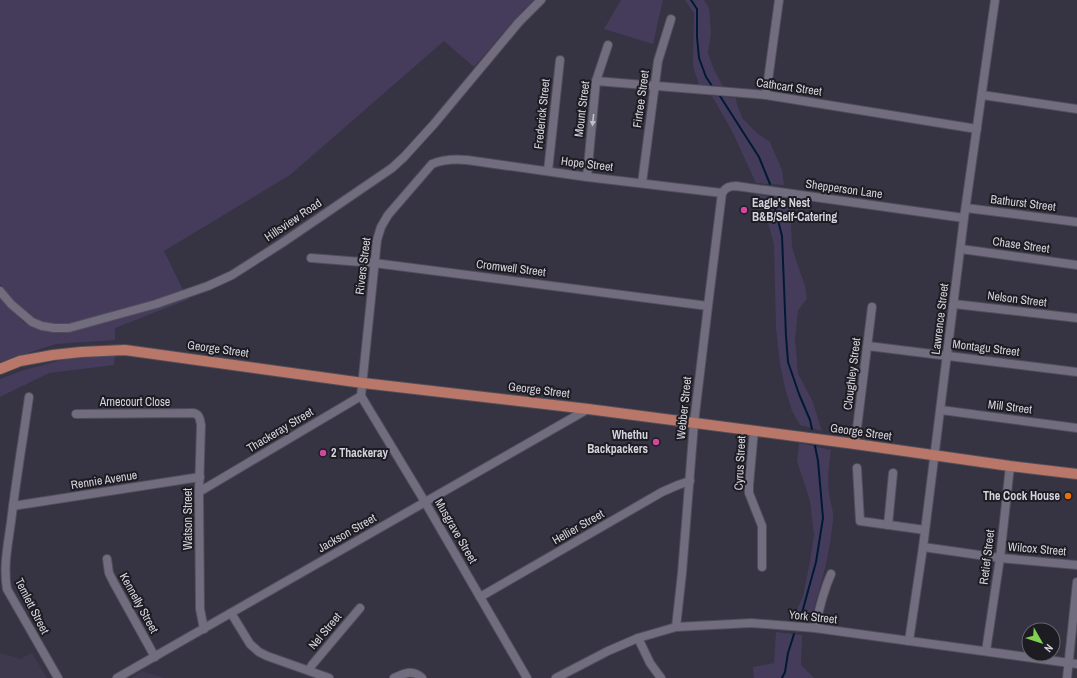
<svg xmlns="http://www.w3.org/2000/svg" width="1077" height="678" viewBox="0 0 1077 678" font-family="'Archivo Narrow',sans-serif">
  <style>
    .built { fill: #3f394e }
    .green { fill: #453c5c }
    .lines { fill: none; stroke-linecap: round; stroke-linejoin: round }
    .stream { stroke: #001a35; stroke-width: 2 }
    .minor-casing { stroke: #514e5a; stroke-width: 10 }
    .major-casing { stroke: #514e5a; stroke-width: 12 }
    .minor { stroke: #716c7e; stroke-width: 8 }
    .major { stroke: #b87768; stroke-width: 10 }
    .oneway { fill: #c0bec9 }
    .hotel-dot { fill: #d1479c; stroke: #1d1c23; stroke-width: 1.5 }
    .food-dot { fill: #e8710a; stroke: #1d1c23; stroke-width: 1.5 }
    .labels { text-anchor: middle; stroke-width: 4; stroke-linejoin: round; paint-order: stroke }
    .street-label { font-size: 12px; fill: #d4d2dc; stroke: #1d1c23 }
    .poi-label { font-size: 12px; font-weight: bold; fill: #d4d2dc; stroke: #1d1c23; text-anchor: start }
  </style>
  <rect width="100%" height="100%" fill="#363342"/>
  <!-- built -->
  <g class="built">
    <polygon points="0,653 20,659 32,653 47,678 0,678"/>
    <polygon points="142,671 165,678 131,678"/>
  </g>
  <!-- green -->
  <g class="green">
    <polygon points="0,0 534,0 523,10 474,67 444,41 290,175 164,251 184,292 76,323 51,323 37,320 27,314 12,299 0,284"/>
    <polygon points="621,0 663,0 653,44 604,29"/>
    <polygon points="685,0 704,0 709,8 711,32 708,53 714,70 723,86 699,85 693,66 694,13"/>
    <polygon points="712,96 736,98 737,105 743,119 757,133 770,142 782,170 784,185 756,183 732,131"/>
    <polygon points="756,194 790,201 792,247 800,272 805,285 807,299 798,310 795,339 798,374 812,400 822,431 800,425 792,411 785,388 780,364 776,328 774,244 767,219"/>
    <polygon points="187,296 189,299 115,328 115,340 56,344 0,362 0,297 23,322 31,326 55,331"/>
    <polygon points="115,355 114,365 49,373 0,397 0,379 24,370 67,359"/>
    <path d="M 799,443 L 831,450 C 829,465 827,478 829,493 C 830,502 834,511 833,520 C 830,555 820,588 810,621 L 793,619 L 803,596 L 810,562 L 814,535 L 810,501 L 797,461 Z"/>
    <polygon points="776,632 802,635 801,665 814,678 754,678 753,667 774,663"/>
  </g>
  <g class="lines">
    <!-- stream -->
    <g class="stream">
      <polyline points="691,0 697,9 697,37 699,58 706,77 712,86"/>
      <polyline points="720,96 734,118 759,157 770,184"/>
      <polyline points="772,197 782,236 786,336 788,362 799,394 810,420 812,429"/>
      <polyline points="800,620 816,562 823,518 818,461 815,446"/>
      <polyline points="782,678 785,672 788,653 794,634"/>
    </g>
    <!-- minor casing -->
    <g class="minor-casing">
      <g id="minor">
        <polyline points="596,81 766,95 977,129"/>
        <polyline points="766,95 779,0"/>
        <polyline points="982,95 1077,109"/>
        <polyline points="548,171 560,60"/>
        <polyline points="587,177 596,81 608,45"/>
        <polyline points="642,183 658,61 671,19"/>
        <path d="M 722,193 C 726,187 730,186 736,186 L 964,218"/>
        <polyline points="966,208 1077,222"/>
        <polyline points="961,249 1077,265"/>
        <polyline points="311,258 374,263 708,306"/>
        <polyline points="0,291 11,304 32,322 42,326 54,328 69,328 156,304 208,286 232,275 282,243 329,211 392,168 404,157 434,124 519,22 541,0"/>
        <polyline points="954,304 1077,318"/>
        <polyline points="868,346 1077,372"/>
        <path d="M 361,396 L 377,240 L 381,227 L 388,215 L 432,164 C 444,159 455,159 467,160 L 587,177 L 722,193"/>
        <polyline points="361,396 425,502 527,678"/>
        <path d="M 29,397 C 23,439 16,480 11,522 C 8,544 3,567 7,589 L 58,678"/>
        <polyline points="941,410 1077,428"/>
        <path d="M 76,414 L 193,413 C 200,414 200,420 201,425 L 199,492 L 200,609 L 204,629"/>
        <polyline points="754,430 749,485 749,493 762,526 762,567"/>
        <polyline points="855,444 872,307"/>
        <polyline points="857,468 860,521 925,530"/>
        <polyline points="199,492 361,396"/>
        <polyline points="13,506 200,477"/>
        <polyline points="888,525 893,473"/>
        <polyline points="923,547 1000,558 1077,565"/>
        <polyline points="107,559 109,573 114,583 155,657"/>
        <polyline points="480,597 662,492 678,485 690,481"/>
        <polyline points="231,613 250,644 259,652 267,656 329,678"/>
        <polyline points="676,627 682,573 694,423 708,306 722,193"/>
        <path d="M 815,628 C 819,609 823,592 831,574"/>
        <polyline points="638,638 650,663 661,678"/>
        <polyline points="909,641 923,547 964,218 995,0"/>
        <polyline points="986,651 1000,558 1010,466"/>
        <polyline points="309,670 312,665 360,608"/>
        <polyline points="117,678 588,409"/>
        <path d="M 394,678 C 405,673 413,669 422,678"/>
        <polyline points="556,678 608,651 638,638 676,627 751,623 815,628 1077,664"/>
        <polyline points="1067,678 1077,582"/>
      </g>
    </g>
    <!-- major casing -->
    <g class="major-casing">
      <polyline id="major" points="0,369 20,361 53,355 81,352 125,350 363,383 588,409 855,444 1010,466 1077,474"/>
    </g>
    <!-- minor -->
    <use href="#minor" class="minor"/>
    <!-- major -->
    <use href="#major" class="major"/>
  </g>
  <!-- one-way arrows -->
  <defs><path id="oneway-solid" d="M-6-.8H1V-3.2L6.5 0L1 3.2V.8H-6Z"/></defs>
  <use class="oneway" href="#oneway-solid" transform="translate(593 120) rotate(96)"/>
  <!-- markers -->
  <g class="hotel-dot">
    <circle cx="744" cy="210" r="4"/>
    <circle cx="656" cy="442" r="4"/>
    <circle cx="323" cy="453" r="4"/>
  </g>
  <circle class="food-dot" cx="1068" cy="496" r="4"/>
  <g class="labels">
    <!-- street labels -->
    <g class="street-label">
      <text transform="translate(789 87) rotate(8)" y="4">Cathcart Street</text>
      <text transform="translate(641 99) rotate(-82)" y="4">Firtree Street</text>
      <text transform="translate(582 109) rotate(-83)" y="4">Mount Street</text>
      <text transform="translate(542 114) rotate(-84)" y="4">Frederick Street</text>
      <text transform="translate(587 164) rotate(7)" y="4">Hope Street</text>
      <text transform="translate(844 189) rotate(8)" y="4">Shepperson Lane</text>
      <text transform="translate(1023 203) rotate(7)" y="4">Bathurst Street</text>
      <text transform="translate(293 220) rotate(-34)" y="4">Hillsview Road</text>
      <text transform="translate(1021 245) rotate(8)" y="4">Chase Street</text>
      <text transform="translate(363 266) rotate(-83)" y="4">Rivers Street</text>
      <text transform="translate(511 268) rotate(7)" y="4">Cromwell Street</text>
      <text transform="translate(1017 299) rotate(7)" y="4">Nelson Street</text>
      <text transform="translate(940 319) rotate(-83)" y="4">Lawrence Street</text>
      <text transform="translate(986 348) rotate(7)" y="4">Montagu Street</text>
      <text transform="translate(218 349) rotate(8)" y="4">George Street</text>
      <text transform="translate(852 374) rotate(-83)" y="4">Cloughley Street</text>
      <text transform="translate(539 390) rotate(7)" y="4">George Street</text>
      <text x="135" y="406">Arnecourt Close</text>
      <text transform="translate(1010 407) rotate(7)" y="4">Mill Street</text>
      <text transform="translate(684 408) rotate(-84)" y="4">Webber Street</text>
      <text transform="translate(280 430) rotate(-31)" y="4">Thackeray Street</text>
      <text transform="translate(861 432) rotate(8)" y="4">George Street</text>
      <text transform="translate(740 463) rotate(-87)" y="4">Cyrus Street</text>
      <text transform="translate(104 480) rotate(-9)" y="4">Rennie Avenue</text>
      <text transform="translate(188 519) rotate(-90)" y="4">Watson Street</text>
      <text transform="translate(578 527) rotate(-30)" y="4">Hellier Street</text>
      <text transform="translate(456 531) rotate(60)" y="4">Musgrave Street</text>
      <text transform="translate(347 533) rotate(-30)" y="4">Jackson Street</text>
      <text transform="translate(1037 549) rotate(5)" y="4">Wilcox Street</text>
      <text transform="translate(987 557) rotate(-83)" y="4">Retief Street</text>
      <text transform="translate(139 603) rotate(61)" y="4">Kennelly Street</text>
      <text transform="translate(32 606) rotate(63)" y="4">Temlett Street</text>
      <text transform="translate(813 617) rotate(6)" y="4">York Street</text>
      <text transform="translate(325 631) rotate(-50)" y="4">Nel Street</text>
    </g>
    <!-- poi labels -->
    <g class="poi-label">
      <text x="752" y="207">Eagle's Nest<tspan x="752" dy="14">B&amp;B/Self-Catering</tspan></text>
      <text x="648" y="439" text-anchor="end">Whethu<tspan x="648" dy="14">Backpackers</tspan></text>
      <text x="331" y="457">2 Thackeray</text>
      <text x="1060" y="500" text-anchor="end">The Cock House</text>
    </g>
  </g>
  <!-- north arrow -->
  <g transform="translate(1041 642) rotate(129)"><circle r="19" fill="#1d1c23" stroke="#66656d"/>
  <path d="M0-3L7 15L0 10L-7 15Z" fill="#80d051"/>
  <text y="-6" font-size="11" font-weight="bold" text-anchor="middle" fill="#d4d2dc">N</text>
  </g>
</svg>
